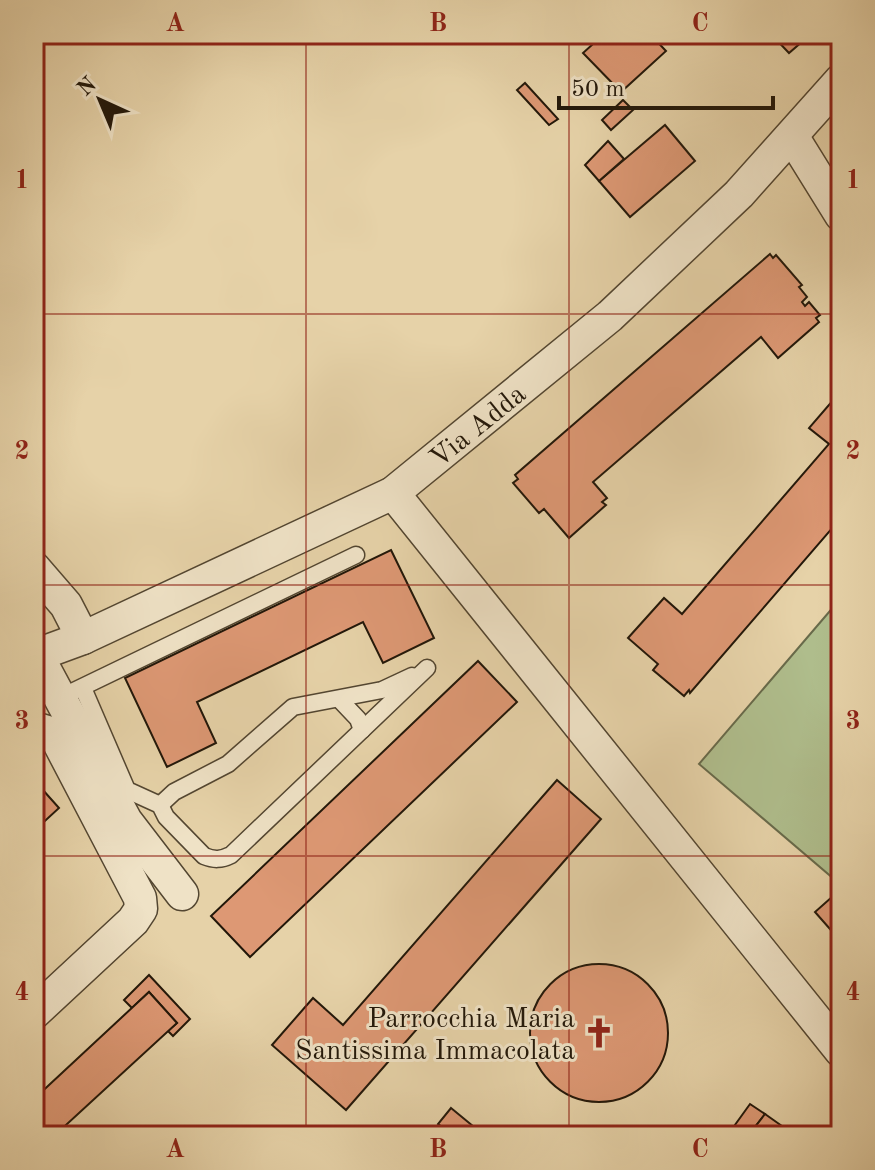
<svg xmlns="http://www.w3.org/2000/svg" width="875" height="1170" viewBox="0 0 875 1170" font-family="'Old Standard TT',serif">
  <style>
    .green { fill: #afbd8c; stroke: #686a4a; stroke-width: 2 }
    .building { fill: #dd9874; stroke: #221709; stroke-width: 2 }
    .lines { fill: none; stroke-linecap: round; stroke-linejoin: round }
    .service-casing { stroke: #534631; stroke-width: 19 }
    .minor-casing { stroke: #534631; stroke-width: 35 }
    .service { stroke: #efe2c6; stroke-width: 16 }
    .minor { stroke: #efe2c6; stroke-width: 32 }
    .grid { fill: none; stroke: #8f2418; stroke-width: 2; stroke-opacity: 0.55 }
    .labels { text-anchor: middle; stroke-width: 6; stroke-linejoin: round; paint-order: stroke }
    .street-label { font-size: 28px; fill: #221709; stroke: #efe2c6 }
    .poi-label { font-size: 28px; fill: #221709; stroke: #efe2c6; text-anchor: end }
    .neatline { fill: none; stroke: #8f2418; stroke-width: 3 }
    .grid-label { font-size: 26px; text-anchor: middle; font-weight: bold; fill: #8f2418 }
  </style>
  <rect width="100%" height="100%" fill="#e6d2a8"/>
  <filter id="stains"><feTurbulence type="fractalNoise" baseFrequency=".0025" numOctaves="4"/><feColorMatrix values="0 0 0 0 .2 0 0 0 0 .09 0 0 0 0 .02 0 0 0 .5 -.17"/></filter>
  <radialGradient id="worn" r=".72"><stop offset=".6" stop-color="#630" stop-opacity="0"/><stop offset="1" stop-color="#630" stop-opacity=".3"/></radialGradient>
  <!-- green -->
  <polygon class="green" points="841,598 841,885 699,764"/>
  <!-- building -->
  <g class="building">
    <polygon points="604,34 650,34 666,51 621,92 583,53"/>
    <polygon points="771,34 811,34 789,53"/>
    <polygon points="525,83 558,119 549,125 517,90"/>
    <polygon points="623,100 633,110 611,130 602,120"/>
    <polygon points="665,125 695,161 630,217 599,181"/>
    <polygon points="608,141 624,159 599,181 585,165"/>
    <polygon points="770,254 773,258 776,255 802,285 799,287 807,297 802,302 805,306 809,302 820,315 816,318 819,322 778,358 761,337 593,482 607,498 602,502 606,505 569,538 544,509 539,513 513,483 518,479 515,475"/>
    <polygon points="841,391 841,518 690,693 689,690 684,696 653,670 658,664 628,638 664,598 682,614 829,444 809,428"/>
    <polygon points="391,550 434,638 383,663 363,622 197,702 216,743 167,767 125,678"/>
    <polygon points="478,661 517,702 250,957 211,916"/>
    <polygon points="34,780 59,808 34,831"/>
    <polygon points="557,780 601,819 346,1110 272,1045 313,998 343,1025"/>
    <polygon points="841,889 841,933 837,937 815,912"/>
    <circle cx="599" cy="1033" r="69"/>
    <polygon points="149,975 190,1019 173,1036 168,1031 177,1023 149,992 132,1008 124,1000"/>
    <polygon points="149,992 177,1023 54,1136 34,1136 34,1099"/>
    <polygon points="750,1104 765,1114 748,1136 727,1136"/>
    <polygon points="451,1108 485,1136 439,1136 445,1129 438,1124"/>
    <polygon points="765,1114 796,1136 748,1136"/>
  </g>
  <g class="lines">
    <!-- service casing -->
    <g class="service-casing">
      <g id="service">
        <path d="M 83,688 L 127,790 L 160,805 L 166,817 L 204,856 C 214,860 221,860 231,855 L 427,668"/>
        <polyline points="74,691 356,555"/>
        <polyline points="339,699 358,719 362,730"/>
        <polyline points="160,805 174,792 228,764 293,707 382,690 412,676"/>
      </g>
    </g>
    <!-- minor casing -->
    <g class="minor-casing">
      <g id="minor">
        <polyline points="792,136 841,215"/>
        <polyline points="393,493 841,1051"/>
        <polyline points="34,568 66,605 83,638"/>
        <polyline points="37,655 126,821 182,894"/>
        <polyline points="34,656 83,638 393,493 610,316 739,194 841,80"/>
        <polyline points="34,728 51,733 58,741 140,898 141,909 133,921 34,1013"/>
      </g>
    </g>
    <!-- service -->
    <use href="#service" class="service"/>
    <!-- minor -->
    <use href="#minor" class="minor"/>
  </g>
  <!-- grid -->
  <path class="grid" d="M 306,34 L 306,1136M 569,34 L 569,1136M 34,314 L 841,314M 34,585 L 841,585M 34,856 L 841,856"/>
  <!-- icons -->
  <defs>
    <g id="church-bare" transform="scale(2.4)"><path d="M-1.2-6h2.4v3.5h3.3v2.4h-3.3V6h-2.4V-.1h-3.3v-2.4h3.3Z" fill="#8f2418" stroke="#efe2c6" stroke-width="2.5" paint-order="stroke"/></g>
  </defs>
  <g fill-rule="evenodd">
    <use href="#church-bare" x="599" y="1033"/>
  </g>
  <g class="labels">
    <!-- street labels -->
    <g class="street-label">
      <text transform="translate(477 425) rotate(-39)" y="10">Via Adda</text>
    </g>
    <!-- poi labels -->
    <g class="poi-label">
      <text x="575" y="1027">Parrocchia Maria<tspan x="575" dy="32">Santissima Immacolata</tspan></text>
    </g>
  </g>
  <!-- margin -->
  <rect width="875" height="1170" fill="none" stroke="#e6d2a8" stroke-width="88"/>
  <!-- north arrow -->
  <g transform="translate(100 100) rotate(316)" stroke="#efe2c6" stroke-width="6" paint-order="stroke">
  <path d="M0-6L14 30L0 20L-14 30Z" fill="#221709"/>
  <text y="-12" font-size="22" font-weight="bold" text-anchor="middle" fill="#221709">N</text>
  </g>
  <!-- scale -->
  <path d="M559 96v12h214v-12" fill="none" stroke="#221709" stroke-width="4"/>
  <text x="571" y="96" font-size="24" fill="#221709" stroke="#efe2c6" stroke-width="6" paint-order="stroke">50 m</text>
  <rect x="44" y="44" width="787" height="1082" class="neatline"/>
  <g class="grid-label">
    <text x="175" y="31">A</text>
    <text x="438" y="31">B</text>
    <text x="700" y="31">C</text>
    <text x="22" y="188">1</text>
    <text x="853" y="188">1</text>
    <text x="22" y="459">2</text>
    <text x="853" y="459">2</text>
    <text x="22" y="729">3</text>
    <text x="853" y="729">3</text>
    <text x="22" y="1000">4</text>
    <text x="853" y="1000">4</text>
    <text x="175" y="1157">A</text>
    <text x="438" y="1157">B</text>
    <text x="700" y="1157">C</text>
  </g>
  <rect width="100%" height="100%" filter="url(#stains)"/>
  <rect width="100%" height="100%" fill="url(#worn)"/>
</svg>
